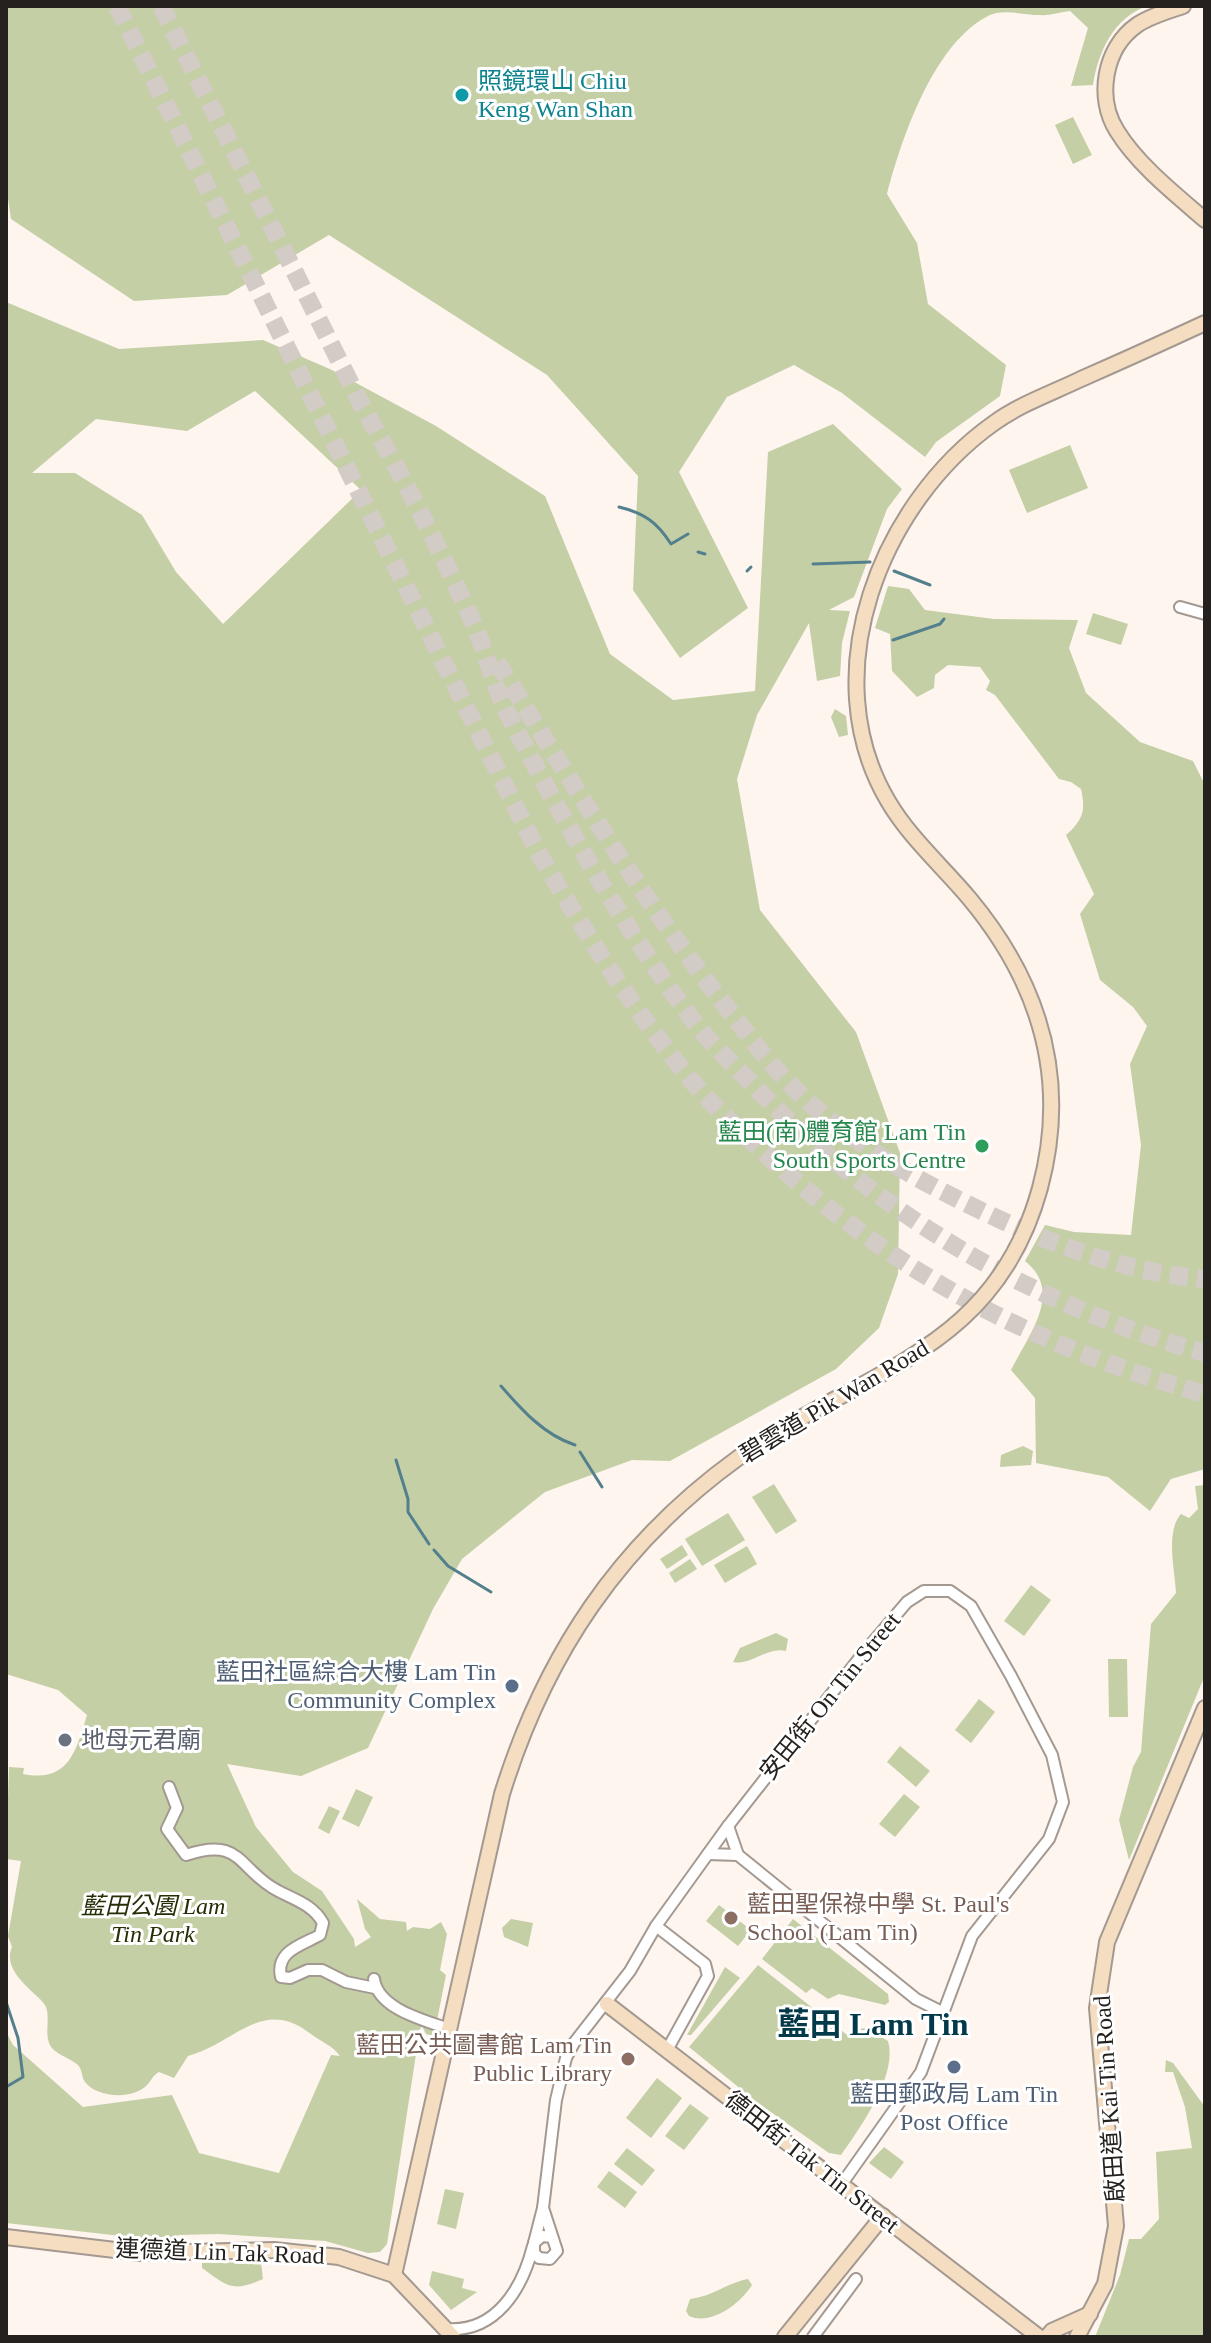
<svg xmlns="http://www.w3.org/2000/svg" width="1211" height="2343" viewBox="0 0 1211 2343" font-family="'Times New Roman','Noto Sans TC',serif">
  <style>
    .green { fill: #c4cfa6; fill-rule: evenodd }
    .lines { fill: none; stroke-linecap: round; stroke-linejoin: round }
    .stream { stroke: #53808c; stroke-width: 3 }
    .highway-tunnel { stroke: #d3cbc5; stroke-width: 18; stroke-dasharray: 18 9; stroke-linecap: butt }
    .street-casing { stroke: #a39991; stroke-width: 14 }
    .secondary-casing { stroke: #a39991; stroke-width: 18 }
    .street { stroke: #fff; stroke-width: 10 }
    .secondary { stroke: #f4ddc1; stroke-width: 14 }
    .culture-dot { fill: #0f9aa8; stroke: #fff; stroke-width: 3 }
    .leisure-dot { fill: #2e9e5b; stroke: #fff; stroke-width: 3 }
    .service-dot { fill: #5c6f8a; stroke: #fff; stroke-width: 3 }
    .worship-dot { fill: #6b7280; stroke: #fff; stroke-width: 3 }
    .education-dot { fill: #8d6e63; stroke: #fff; stroke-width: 3 }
    .labels { text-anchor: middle; stroke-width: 6; stroke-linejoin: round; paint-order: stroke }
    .culture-label { font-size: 24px; fill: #0d838f; stroke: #fff; text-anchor: start }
    .leisure-label { font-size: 24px; fill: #27864d; stroke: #fff; text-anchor: end }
    .street-label { font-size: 24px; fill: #25211e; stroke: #fff }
    .service-label { font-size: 24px; fill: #4e5e75; stroke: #fff; text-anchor: end }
    .worship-label { font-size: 24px; fill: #5b616d; stroke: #fff; text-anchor: start }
    .education-label { font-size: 24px; fill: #785e54; stroke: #fff; text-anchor: start }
    .park-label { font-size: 24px; font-style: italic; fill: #262e05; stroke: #fff }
    .district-label { font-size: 32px; font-weight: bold; fill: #023a4a; stroke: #fff }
  </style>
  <rect width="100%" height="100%" fill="#fef5ef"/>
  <!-- green -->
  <g class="green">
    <path d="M 6,6 L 1147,6 C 1113,18 1098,53 1093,85 L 1071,86 L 1088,28 L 1070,11 C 1060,12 1049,16 1039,15 C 1024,15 1005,9 990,15 C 934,42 902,137 887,194 L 917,243 L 928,304 L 1006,365 L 1000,396 L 936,442 L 925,457 L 842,393 L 794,365 L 727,397 L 679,472 L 748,608 L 680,658 L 633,590 L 638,476 L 547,375 L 329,235 L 227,295 L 134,301 L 11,219 L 6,185 Z"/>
    <polygon points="1073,117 1092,155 1073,164 1055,125"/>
    <path d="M 6,302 L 119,349 L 263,340 L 332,370 L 436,426 L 545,496 L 610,654 L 673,700 L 755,691 L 768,452 L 833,424 L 902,489 L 887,509 L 854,597 L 829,610 L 850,611 L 842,643 L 840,676 L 817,681 L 809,623 L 757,715 L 737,779 L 760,910 L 856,1032 L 900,1153 L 898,1274 L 879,1328 L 836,1369 L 670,1461 L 632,1460 L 545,1492 L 462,1559 L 433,1609 L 368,1748 L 301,1776 L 227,1764 L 256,1827 L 293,1872 L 322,1891 L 354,1939 L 355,1947 L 371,1937 L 365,1929 L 357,1899 L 380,1919 L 406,1922 L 407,1931 L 413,1927 L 430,1929 L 441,1922 L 447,1934 L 440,1970 L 446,1975 L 434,2036 L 426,2034 L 422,2026 L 411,2043 L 418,2041 L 387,2244 L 380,2252 L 368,2253 L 325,2241 L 219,2234 L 180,2235 L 157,2240 L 6,2223 L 6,2031 L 13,2045 L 83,2107 L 172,2095 L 199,2153 L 279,2173 L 331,2055 L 340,2056 C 332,2045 321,2042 311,2034 C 262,1996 236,2043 188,2056 L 174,2078 L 159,2072 C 152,2076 152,2080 147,2085 C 133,2100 97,2098 85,2082 C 81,2076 83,2071 78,2065 C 69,2057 53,2054 49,2043 C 45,2032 50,2018 46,2007 C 43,1996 0,1974 12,1947 L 8,1936 L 21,1861 L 6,1859 L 9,1767 L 24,1768 L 23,1774 C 69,1783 76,1751 87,1715 L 58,1690 L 6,1674 ZM 255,391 L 361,490 L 223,624 L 176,572 L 142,515 L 75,473 L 32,473 L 96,419 L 187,431 Z"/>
    <polygon points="1070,445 1088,488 1027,513 1009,470"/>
    <path d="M 888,586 L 909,589 L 925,610 L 994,619 L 1078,620 L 1069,648 L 1086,693 L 1140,742 L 1193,761 L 1205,785 L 1205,1469 L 1171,1479 L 1150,1511 L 1108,1477 L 1036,1463 L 1035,1398 L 1011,1370 C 1029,1334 1064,1292 1025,1261 L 1045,1225 L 1074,1232 L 1131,1235 L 1141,1145 L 1130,1064 L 1147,1026 L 1133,1007 L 1100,980 L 1080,914 L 1094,894 L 1066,835 C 1083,820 1086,811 1081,789 L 1071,782 L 1059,779 L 995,695 L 986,690 L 990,681 L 980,667 L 948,665 L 935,675 L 934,688 L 917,697 L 892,671 L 890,634 L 875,628 Z"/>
    <polygon points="1093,613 1128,624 1121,645 1086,634"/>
    <polygon points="835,709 846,716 848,735 839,737 831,717"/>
    <polygon points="1023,1446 1033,1451 1031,1465 1000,1467 1001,1455"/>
    <polygon points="774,1484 797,1521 776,1534 752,1497"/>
    <path d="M 1205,1485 L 1205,1675 L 1129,1860 L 1119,1820 L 1133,1767 L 1141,1752 L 1151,1624 L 1176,1593 C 1175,1570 1165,1532 1181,1514 L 1189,1518 L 1198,1509 L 1195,1486 Z"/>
    <polygon points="728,1513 745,1540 702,1566 685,1539"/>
    <polygon points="682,1545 688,1555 667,1569 660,1559"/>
    <polygon points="747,1546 757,1564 725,1583 714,1565"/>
    <polygon points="690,1559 697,1569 675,1583 669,1573"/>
    <polygon points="1031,1585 1051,1600 1024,1636 1004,1621"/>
    <path d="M 776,1633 L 788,1639 L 786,1651 C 767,1646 752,1666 733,1662 L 740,1648 Z"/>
    <polygon points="1108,1659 1127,1659 1128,1717 1109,1717"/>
    <polygon points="979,1699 995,1712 971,1743 955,1730"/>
    <polygon points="900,1746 930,1771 916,1787 887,1762"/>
    <polygon points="356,1789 373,1797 359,1827 342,1819"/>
    <polygon points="904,1794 920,1807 895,1837 879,1824"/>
    <polygon points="329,1806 340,1811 329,1834 318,1828"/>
    <polygon points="719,1905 751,1930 738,1946 706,1921"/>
    <polygon points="511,1919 533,1923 528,1947 504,1937 502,1928"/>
    <polygon points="793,1919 888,1994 889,2002 885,2005 839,1994 828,1999 812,1988 806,1993 762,1959"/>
    <path d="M 758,1965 L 851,2038 L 859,2029 L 866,2028 L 888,2041 C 898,2075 860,2128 841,2155 L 829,2153 L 758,2103 L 689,2047 Z"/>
    <polygon points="725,1967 740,1978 691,2035 687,2035"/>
    <polygon points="1166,2060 1173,2063 1205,2107 1205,2337 1095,2337 1120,2275 1129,2239 1141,2239 1159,2219 1156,2152 1192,2148 1185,2107 1173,2072 1165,2072"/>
    <polygon points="657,2078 682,2098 651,2138 626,2118"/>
    <polygon points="690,2104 709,2118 684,2150 665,2136"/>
    <polygon points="884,2147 904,2162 891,2179 869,2163"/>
    <polygon points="627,2148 655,2170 642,2186 614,2164"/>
    <polygon points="609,2171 637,2192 625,2208 597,2187"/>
    <polygon points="445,2189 464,2193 456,2229 437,2224"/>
    <path d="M 261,2262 L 263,2279 C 232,2293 227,2286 202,2268 L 202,2263 Z"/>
    <polygon points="432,2271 464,2279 462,2288 477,2292 451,2310 429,2285"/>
    <path d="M 748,2279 L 752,2285 C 740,2304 711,2326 689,2316 L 686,2311 L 690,2299 C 714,2296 724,2284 748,2279 Z"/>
  </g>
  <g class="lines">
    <!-- stream -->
    <g class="stream">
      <path d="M 619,507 C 644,513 657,522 671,544 L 688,534"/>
      <polyline points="698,552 705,554"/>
      <polyline points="813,564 870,562"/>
      <polyline points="747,571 751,567"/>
      <polyline points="894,571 930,585"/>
      <polyline points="893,640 940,624 944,619"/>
      <path d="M 501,1386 C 522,1410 544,1435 575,1445"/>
      <polyline points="580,1452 602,1487"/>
      <polyline points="396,1460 408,1499 408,1512 429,1544"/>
      <polyline points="434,1550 448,1566 491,1592"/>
      <polyline points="6,2002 18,2038 23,2077 6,2087"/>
    </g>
    <!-- highway-tunnel -->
    <g class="highway-tunnel">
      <path d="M 117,6 L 538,852 C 582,927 627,1001 682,1069 C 708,1102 741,1132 772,1160 C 900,1276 1038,1348 1205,1394"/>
      <path d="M 161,6 L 360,402 C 402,475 441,550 475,627 C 487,655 494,687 508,714 C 564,822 624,930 698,1027 C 714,1047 735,1066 753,1085 C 877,1214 1032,1305 1205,1353"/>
      <path d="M 497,662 C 568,776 638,893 721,1000 C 749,1036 777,1075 812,1105 C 869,1155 934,1189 1003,1221 C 1067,1250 1134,1273 1205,1279"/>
    </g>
    <!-- street casing -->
    <g class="street-casing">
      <g id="street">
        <polyline points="1180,607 1205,614"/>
        <path d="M 169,1787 L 177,1808 L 167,1829 L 186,1855 C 240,1837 237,1866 273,1888 C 291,1899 312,1903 323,1923 L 320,1935 C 302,1945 275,1951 281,1977 L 290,1978 L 308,1970 L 322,1970 L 346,1982 L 375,1988"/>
        <polyline points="728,1826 738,1855 916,1999 944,2013"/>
        <polyline points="708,1854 738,1855"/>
        <polyline points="656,1926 705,1964 708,1976 667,2050"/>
        <path d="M 374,1979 C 378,2009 424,2020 449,2029"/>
        <polyline points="543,2208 557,2251 550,2259 539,2258 534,2253 534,2243 542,2236 552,2237"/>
        <polyline points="534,2243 543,2208 556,2100 566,2058 574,2043 630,1971 656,1926 728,1826 861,1656 907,1602 924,1591 950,1591 971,1606 1011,1676 1052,1755 1063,1802 1049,1839 972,1936 921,2072 841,2185"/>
        <path d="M 446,2329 C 495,2333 522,2290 533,2246"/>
        <polyline points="813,2337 856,2279"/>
      </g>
    </g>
    <!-- secondary casing -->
    <g class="secondary-casing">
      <g id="secondary">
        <path d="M 1183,6 C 1168,11 1150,16 1137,25 C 1104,48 1096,98 1117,131 C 1138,165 1175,194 1205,220"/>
        <polyline points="607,2004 1039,2337"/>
        <polyline points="6,2237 140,2253 274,2250 339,2257 394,2275 453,2337"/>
        <path d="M 394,2275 L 502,1794 C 545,1655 619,1544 738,1458 C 858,1370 994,1356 1040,1188 C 1069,1080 1040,983 969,898 C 942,866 909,837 888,801 C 813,674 881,503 994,423 C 1020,404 1052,393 1081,379 C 1122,361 1164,342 1205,323"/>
        <polyline points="785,2337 883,2216"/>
        <polyline points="1047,2337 1052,2331 1090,2314"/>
        <polyline points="1077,2337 1105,2284 1116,2226 1097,2008 1107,1942 1205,1708"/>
      </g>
    </g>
    <!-- street -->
    <use href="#street" class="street"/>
    <!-- secondary -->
    <use href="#secondary" class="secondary"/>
  </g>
  <!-- markers -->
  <circle class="culture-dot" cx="462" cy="95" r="8"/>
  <circle class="leisure-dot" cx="982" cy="1146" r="8"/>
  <g class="service-dot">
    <circle cx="512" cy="1686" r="8"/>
    <circle cx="954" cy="2067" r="8"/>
  </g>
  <circle class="worship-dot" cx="65" cy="1740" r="8"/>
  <g class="education-dot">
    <circle cx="731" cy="1918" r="8"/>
    <circle cx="628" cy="2059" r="8"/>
  </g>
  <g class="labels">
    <!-- culture labels -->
    <g class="culture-label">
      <text x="478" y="89">照鏡環山 Chiu<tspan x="478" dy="28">Keng Wan Shan</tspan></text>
    </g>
    <!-- leisure labels -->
    <g class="leisure-label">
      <text x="966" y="1140">藍田(南)體育館 Lam Tin<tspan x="966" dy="28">South Sports Centre</tspan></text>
    </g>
    <!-- street labels -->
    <g class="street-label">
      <text transform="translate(834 1401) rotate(-31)" y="8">碧雲道 Pik Wan Road</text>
      <text transform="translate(830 1696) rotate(-51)" y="8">安田街 On Tin Street</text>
      <text transform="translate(1109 2099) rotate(-94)" y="8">啟田道 Kai Tin Road</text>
      <text transform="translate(812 2162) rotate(38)" y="8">德田街 Tak Tin Street</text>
      <text transform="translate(220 2252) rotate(2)" y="8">連德道 Lin Tak Road</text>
    </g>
    <!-- service labels -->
    <g class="service-label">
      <text x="496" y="1680">藍田社區綜合大樓 Lam Tin<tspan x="496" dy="28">Community Complex</tspan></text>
      <text x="954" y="2102" text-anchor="middle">藍田郵政局 Lam Tin<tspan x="954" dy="28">Post Office</tspan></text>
    </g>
    <!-- worship labels -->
    <g class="worship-label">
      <text x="81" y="1748">地母元君廟</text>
    </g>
    <!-- education labels -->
    <g class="education-label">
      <text x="747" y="1912">藍田聖保祿中學 St. Paul's<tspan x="747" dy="28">School (Lam Tin)</tspan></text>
      <text x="612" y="2053" text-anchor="end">藍田公共圖書館 Lam Tin<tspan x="612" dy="28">Public Library</tspan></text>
    </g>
    <!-- park labels -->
    <g class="park-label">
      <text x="153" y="1914">藍田公園 Lam<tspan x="153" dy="28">Tin Park</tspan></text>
    </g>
    <!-- district labels -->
    <g class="district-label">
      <text x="873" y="2035">藍田 Lam Tin</text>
    </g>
  </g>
  <!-- border -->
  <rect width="1211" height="2343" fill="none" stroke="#25211e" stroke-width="16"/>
</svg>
